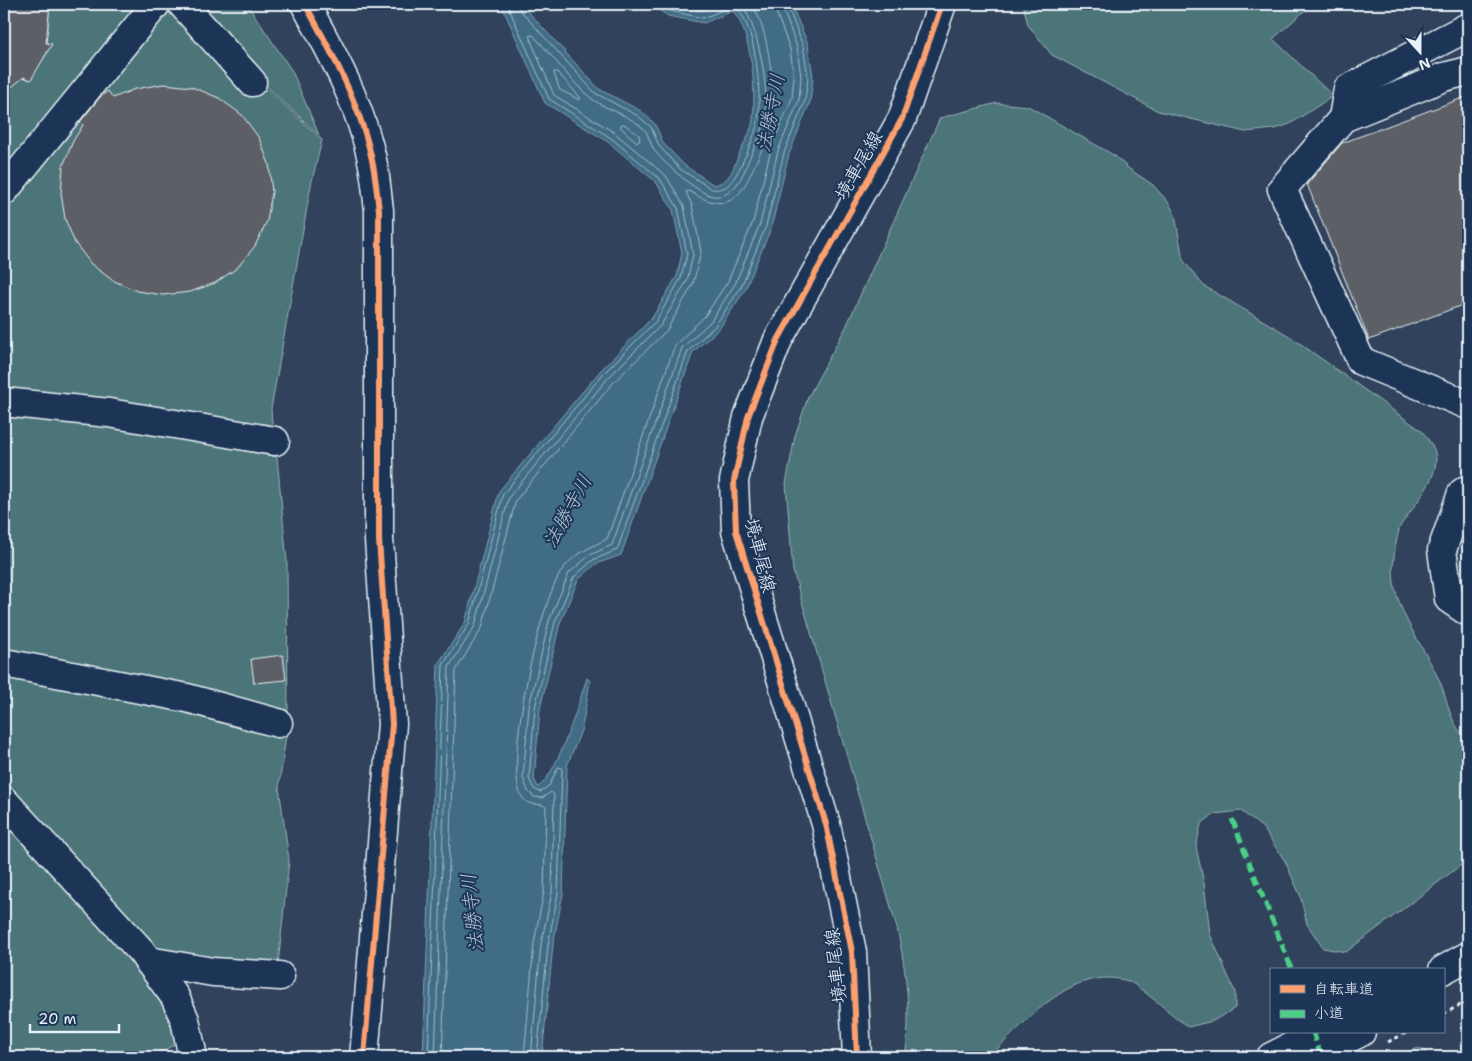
<svg xmlns="http://www.w3.org/2000/svg" width="1472" height="1061" viewBox="0 0 1472 1061" font-family="'Shantell Sans','Klee One',sans-serif">
  <style>
    .green { fill: #4c7579; stroke: #9ab3b8 }
    .water { fill: #406c86; stroke: #83a1b4 }
    .lines { fill: none; stroke-linecap: round; stroke-linejoin: round }
    .shore { stroke: #a5bcca; stroke-width: 1 }
    .building { fill: #5b6066; stroke: #e8f1f8 }
    .minor-casing { stroke: #e8f1f8; stroke-width: 31 }
    .major-casing { stroke: #e8f1f8; stroke-width: 31 }
    .highway-casing { stroke: #e8f1f8; stroke-width: 31 }
    .path { stroke: #e8f1f8; stroke-width: 3; stroke-dasharray: 4 4; stroke-linecap: butt }
    .minor { stroke: #1d3557; stroke-width: 28 }
    .major { stroke: #1d3557; stroke-width: 28 }
    .highway { stroke: #1d3557; stroke-width: 28 }
    .quiet { stroke: #4dcf88; stroke-width: 5; stroke-dasharray: 10 5; stroke-linecap: butt }
    .cycleway-casing { stroke: #1d3557; stroke-width: 9 }
    .cycleway { stroke: #fca06f; stroke-width: 6 }
    .labels { text-anchor: middle; stroke-width: 4; stroke-linejoin: round; paint-order: stroke }
    .street-label { font-size: 19px; fill: #e8f1f8; stroke: #1d3557 }
    .water-label { font-size: 20px; font-style: italic; fill: #adc2d0; stroke: #1d3557 }
  </style>
  <rect width="100%" height="100%" fill="#30425c"/>
  <filter id="ink" filterUnits="userSpaceOnUse"><feTurbulence type="fractalNoise" baseFrequency=".02" numOctaves="2"/><feDisplacementMap in="SourceGraphic" scale="10" xChannelSelector="R" yChannelSelector="G"/><feConvolveMatrix kernelMatrix="1 2 1 2 8 2 1 2 1" color-interpolation-filters="sRGB"/></filter>
  <g filter="url(#ink)">
    <!-- green -->
    <g class="green">
      <polygon points="50,4 148,4 4,184 4,93 23,77 29,80 47,54 50,44 45,42 38,55 48,30"/>
      <polygon points="176,4 322,140 311,185 271,409 273,434 4,396 4,201 157,9"/>
      <polygon points="188,4 247,4 292,71 319,135 257,77"/>
      <polygon points="1023,4 1312,4 1273,39 1333,96 1290,124 1275,129 1245,132 1158,111 1052,55 1028,25"/>
      <path d="M 997,103 L 1028,106 L 1115,156 L 1128,168 L 1153,185 L 1169,203 L 1175,215 L 1183,260 L 1204,286 L 1291,337 L 1422,431 C 1426,436 1430,442 1433,447 C 1446,472 1413,506 1401,525 C 1397,532 1393,561 1393,570 C 1393,610 1425,647 1440,682 C 1449,702 1449,725 1468,739 L 1468,856 L 1465,862 L 1346,952 L 1323,948 L 1307,924 L 1300,895 L 1285,861 L 1263,828 L 1241,811 L 1214,814 L 1201,824 L 1196,847 L 1204,883 L 1210,934 L 1235,992 L 1235,1008 L 1213,1021 L 1188,1027 C 1177,1019 1137,984 1128,981 C 1073,965 1031,1017 996,1050 L 992,1057 L 905,1057 C 912,1015 906,970 897,928 L 793,571 L 786,484 L 795,436 L 808,397 L 846,327 L 940,118 Z"/>
      <polygon points="4,412 103,424 277,457 287,562 288,717 4,659"/>
      <polygon points="4,669 287,728 279,787 289,860 278,965 184,956 142,945 4,792"/>
      <polygon points="4,809 157,979 178,1042 154,1057 4,1057"/>
    </g>
    <!-- water -->
    <g class="water">
      <path d="M 501,4 L 521,4 L 599,89 L 641,111 L 655,124 L 663,143 L 684,165 L 714,185 C 732,180 732,170 739,154 C 744,143 752,131 753,119 C 756,90 752,33 733,11 L 704,23 L 668,16 L 650,4 L 791,4 L 808,44 L 813,77 L 810,102 L 789,154 L 771,228 L 745,290 L 719,329 L 693,352 L 621,555 L 596,564 L 578,580 L 560,623 L 540,709 L 534,779 L 538,787 C 557,776 579,702 587,678 L 590,681 L 582,728 L 567,766 L 563,893 L 553,945 L 542,1057 L 423,1057 L 438,664 L 465,623 L 499,491 L 600,371 L 652,318 L 677,276 L 682,253 L 673,210 L 656,182 L 608,142 L 545,103 Z"/>
      <polygon points="1418,1048 1424,1050 1430,1057 1394,1057"/>
    </g>
    <g class="lines">
      <!-- shore -->
      <g class="shore">
        <path d="M 518,4 L 519,9 L 595,93 L 638,116 L 651,127 L 659,146 L 680,169 L 712,189 C 717,190 723,189 727,186 C 737,180 757,132 758,120 C 762,96 756,18 733,6 L 703,18 L 670,11 L 658,4"/>
        <polyline points="670,4 702,11 718,4"/>
        <polygon points="554,72 557,72 580,97 580,100 560,90"/>
        <polygon points="624,124 639,135 640,141 637,142 621,128 621,125"/>
        <polyline points="428,1057 443,665 469,624 503,494 603,374 656,321 681,278 687,254 678,208 660,179 611,138 549,99 507,4"/>
        <path d="M 435,1057 L 449,667 L 475,626 L 509,497 L 608,378 L 661,325 L 687,281 L 693,255 L 684,206 L 666,176 L 615,133 L 554,95 L 529,36 L 533,35 C 549,52 574,85 592,99 C 609,111 630,115 644,129 C 649,135 650,143 654,150 C 663,162 698,194 713,196 C 733,198 742,178 748,162 C 753,149 760,137 764,124 C 771,97 759,25 741,4"/>
        <path d="M 442,1057 L 456,670 L 482,628 L 516,500 L 613,383 L 667,330 L 693,284 L 701,252 L 692,205 L 686,192 L 689,191 C 729,216 741,198 756,162 C 762,149 770,136 772,123 C 776,96 769,25 751,4"/>
        <path d="M 524,1057 L 534,943 L 544,891 L 546,807 C 539,801 528,809 521,795 C 504,763 540,598 563,569 C 574,554 591,547 607,539 L 675,345 L 705,316 L 728,281 L 753,222 L 771,149 L 792,98 L 794,77 L 790,49 L 773,4"/>
        <polyline points="531,1057 541,944 552,892 554,795 551,792 542,798 534,797 528,791 523,778 529,707 549,621 569,573 590,555 612,545 682,348 711,321 735,284 760,224 778,151 799,100 801,77 797,47 781,4"/>
        <polyline points="537,1057 548,945 558,893 562,768 558,767 549,786 540,792 534,789 529,779 535,708 555,622 574,577 593,560 617,550 688,351 715,326 741,287 766,226 784,153 805,101 808,77 803,46 787,4"/>
      </g>
    </g>
    <!-- building -->
    <g class="building">
      <polygon points="4,4 50,4 46,43 52,44 31,80 24,77 4,93"/>
      <polygon points="164,84 192,87 219,98 242,115 259,138 269,164 272,192 267,221 255,246 237,268 215,283 190,292 163,295 137,291 112,280 91,264 75,243 65,219 61,193 63,166 73,141 83,125 80,122 100,97 108,91 113,98 135,89"/>
      <polygon points="1468,96 1468,303 1369,340 1307,184 1342,143"/>
      <polygon points="283,655 286,680 254,683 251,659"/>
    </g>
    <g class="lines">
      <!-- minor casing -->
      <g class="minor-casing">
        <g id="minor">
          <polyline points="182,4 252,82"/>
          <path d="M 305,4 C 333,54 362,108 373,165 C 376,180 377,195 379,210 L 379,540 L 392,724 L 364,1057"/>
          <polyline points="1468,71 1444,77 1343,118 1282,189 1361,361 1468,405"/>
          <polyline points="1343,118 1348,89 1468,27"/>
          <polyline points="4,191 156,4"/>
          <polyline points="4,402 109,413 275,441"/>
          <polyline points="1468,489 1462,493 1442,550 1449,599 1468,612"/>
          <polyline points="4,663 187,698 278,723"/>
          <polyline points="4,801 141,951 175,997 185,1020 193,1057"/>
          <polyline points="148,961 213,972 280,976"/>
        </g>
      </g>
      <!-- major casing -->
      <g class="major-casing">
        <polyline id="major" points="857,1057 852,952 826,824 736,531 734,481 748,417 778,340 902,119 942,4"/>
      </g>
      <!-- highway casing -->
      <g class="highway-casing">
        <g id="highway">
          <polyline points="1443,970 1468,956"/>
          <polyline points="1271,1057 1320,1032"/>
          <polyline points="1313,1057 1361,1032"/>
        </g>
      </g>
      <!-- path -->
      <g class="path">
        <polyline points="1443,1014 1468,1001"/>
        <polyline points="1388,1042 1408,1032"/>
      </g>
      <!-- minor -->
      <use href="#minor" class="minor"/>
      <!-- major -->
      <use href="#major" class="major"/>
      <!-- highway -->
      <use href="#highway" class="highway"/>
      <!-- quiet -->
      <g class="quiet">
        <polyline points="1232,819 1292,970"/>
        <polyline points="1313,1032 1321,1057"/>
      </g>
      <!-- cycleway casing -->
      <g class="cycleway-casing">
        <g id="cycleway">
          <path d="M 305,4 C 333,54 362,108 373,165 C 376,180 377,195 379,210 L 379,540 L 392,724 L 364,1057"/>
          <polyline points="857,1057 852,952 826,824 736,531 734,481 748,417 778,340 902,119 942,4"/>
        </g>
      </g>
      <!-- cycleway -->
      <use href="#cycleway" class="cycleway"/>
    </g>
  </g>
  <g class="labels">
    <!-- street labels -->
    <g class="street-label">
      <text transform="translate(858 165) rotate(-60)" y="7">境車尾線</text>
      <text transform="translate(761 555) rotate(76)" y="7">境車尾線</text>
      <text transform="translate(835 966) rotate(-96)" y="7">境車尾線</text>
    </g>
    <!-- water labels -->
    <g class="water-label">
      <text transform="translate(770 113) rotate(-79)" y="7">法勝寺川</text>
      <text transform="translate(567 511) rotate(-61)" y="7">法勝寺川</text>
      <text transform="translate(472 913) rotate(-96)" y="7">法勝寺川</text>
    </g>
  </g>
  <!-- margin -->
  <rect width="1472" height="1061" fill="none" stroke="#1d3557" stroke-width="20"/>
  <rect x="10" y="10" width="1452" height="1041" fill="none" stroke="#e8f1f8" stroke-width="2" filter="url(#ink)"/>
  <!-- legend -->
  <rect x="1270" y="968" width="175" height="65" fill="#1d3557" stroke="#6e8097"/>
  <rect x="1280" y="985" width="25" height="8" fill="#fca06f" stroke="#6e8097"/>
  <text x="1314" y="994" font-size="15" fill="#e8f1f8">自転車道</text>
  <rect x="1280" y="1010" width="25" height="8" fill="#4dcf88" stroke="#6e8097"/>
  <text x="1314" y="1018" font-size="15" fill="#e8f1f8">小道</text>
  <!-- north arrow -->
  <g transform="translate(1420 52) rotate(159)" stroke="#1d3557" stroke-width="4" paint-order="stroke">
  <path d="M0-4L9 19L0 12L-9 19Z" fill="#e8f1f8"/>
  <text y="-8" font-size="14" font-weight="bold" text-anchor="middle" fill="#e8f1f8">N</text>
  </g>
  <!-- scale -->
  <path d="M30 1024v8h89v-8" fill="none" stroke="#e8f1f8" stroke-width="2.5"/>
  <text x="38" y="1024" font-size="15" fill="#e8f1f8" stroke="#1d3557" stroke-width="4" paint-order="stroke">20 m</text>
</svg>
